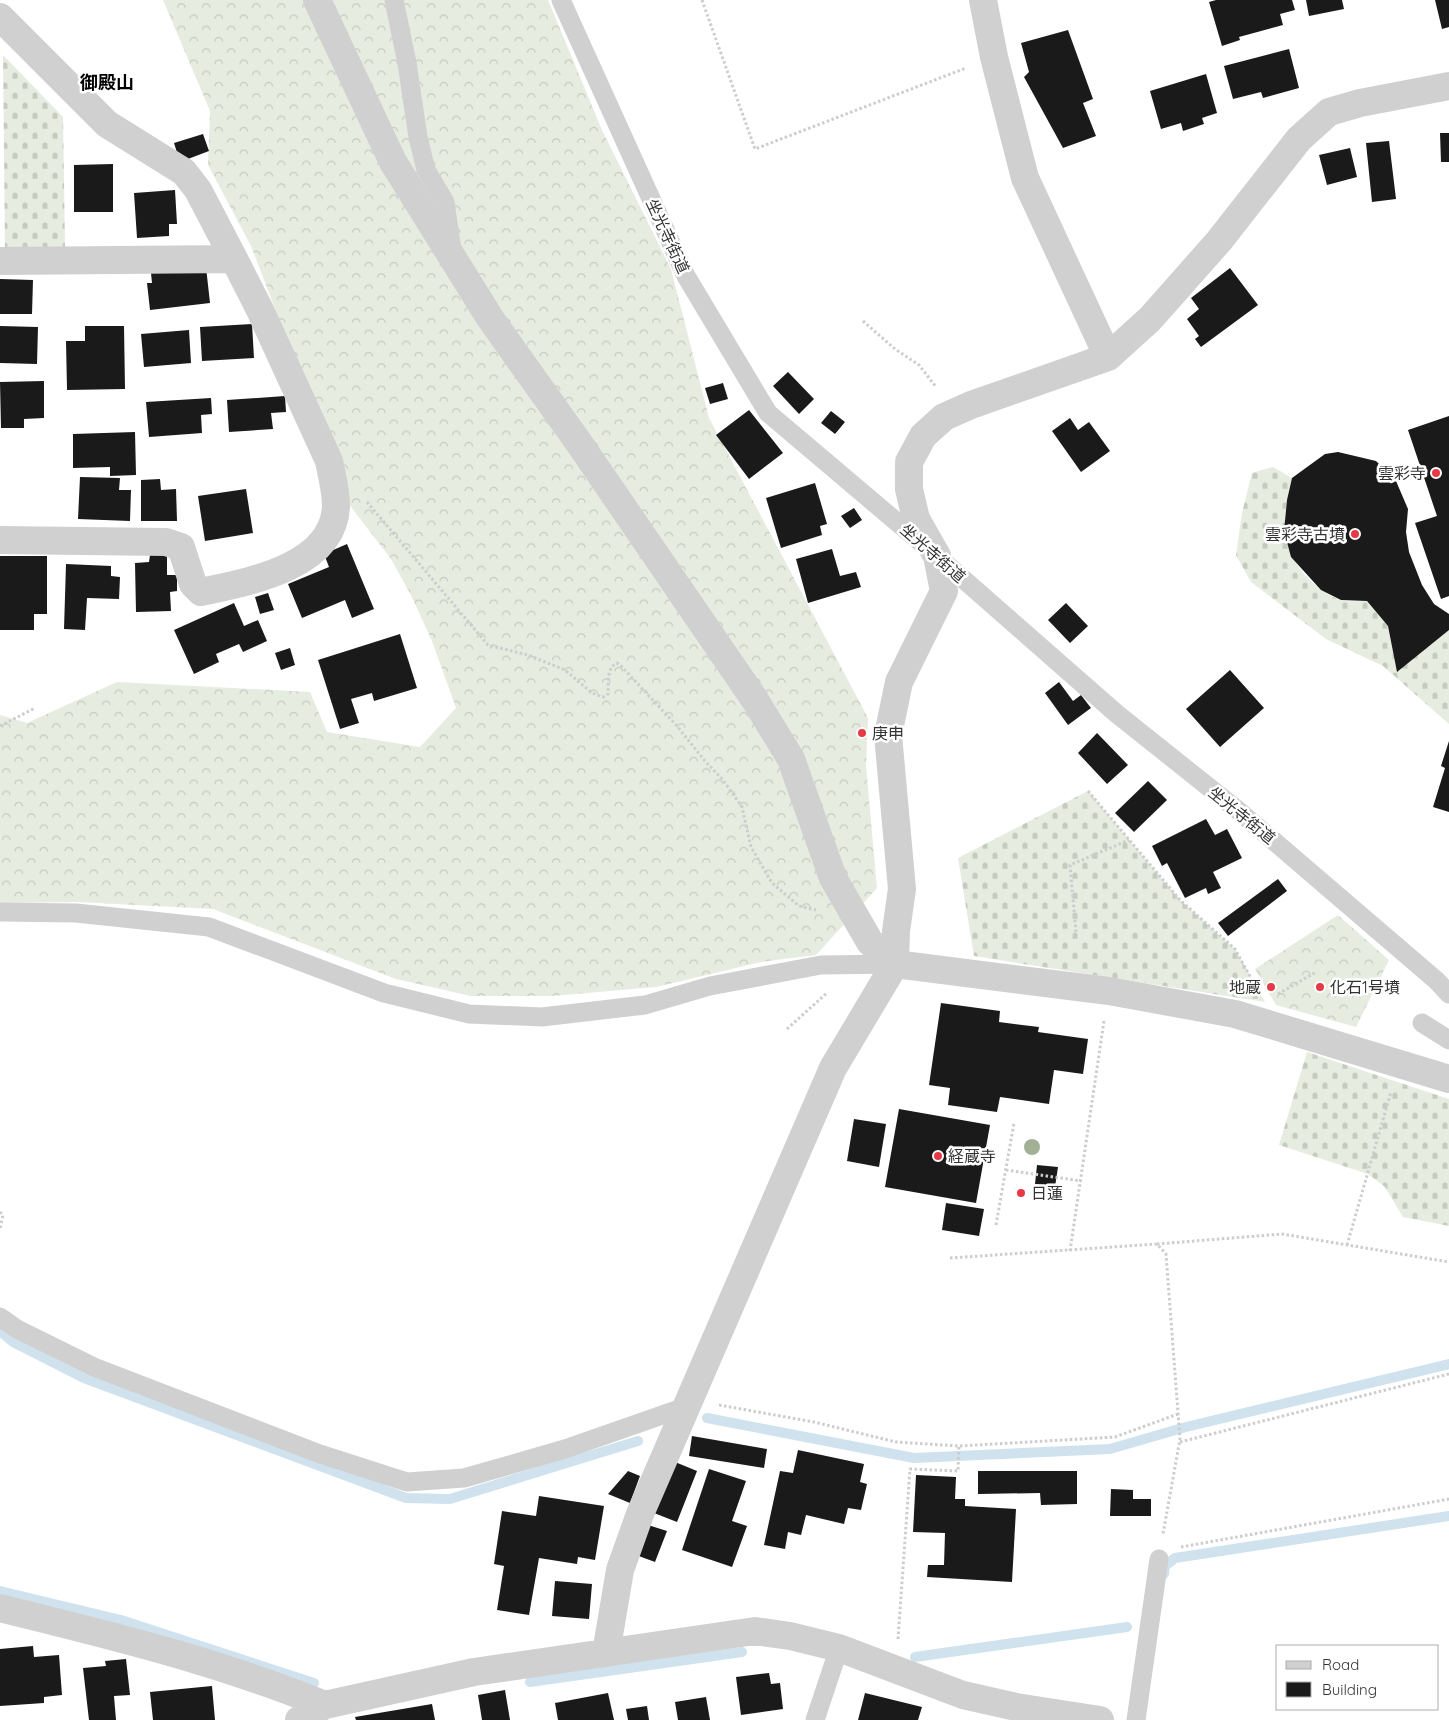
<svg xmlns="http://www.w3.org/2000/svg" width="1449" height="1720" font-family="Quicksand,'Noto Sans JP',sans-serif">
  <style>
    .forest { fill: url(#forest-crowns) }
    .cemetery { fill: url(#cemetery-stones) }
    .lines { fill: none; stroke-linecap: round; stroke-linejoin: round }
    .stream { stroke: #cfe2ee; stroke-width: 10 }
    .building { fill: #1a1a1a }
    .path { stroke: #cdcdcd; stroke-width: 3; stroke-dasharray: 2.5 2.5; stroke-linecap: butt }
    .service { stroke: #d0d0d0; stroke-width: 19 }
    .minor { stroke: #d0d0d0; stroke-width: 28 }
    .tree { fill: #a2b095 }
    .poi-dot { fill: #e63946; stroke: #fff; stroke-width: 2 }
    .labels { text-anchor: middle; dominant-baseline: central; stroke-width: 5; stroke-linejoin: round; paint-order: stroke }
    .street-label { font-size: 16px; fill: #333; stroke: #fff }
    .poi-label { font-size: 16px; fill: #333; stroke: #fff; text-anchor: start }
    .neighbourhood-label { font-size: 18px; font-weight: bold; fill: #000; stroke: #fff }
  </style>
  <defs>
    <pattern id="forest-crowns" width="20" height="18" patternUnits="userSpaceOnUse" patternTransform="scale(1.25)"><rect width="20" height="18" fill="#e6ecdf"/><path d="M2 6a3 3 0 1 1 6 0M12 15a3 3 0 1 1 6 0" fill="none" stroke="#c6cbc0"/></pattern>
    <pattern id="cemetery-stones" width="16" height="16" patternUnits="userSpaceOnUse" patternTransform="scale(1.25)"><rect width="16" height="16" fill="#e6ecdf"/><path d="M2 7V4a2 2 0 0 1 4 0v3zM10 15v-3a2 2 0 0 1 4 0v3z" fill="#c6cbc0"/></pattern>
  </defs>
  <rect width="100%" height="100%" fill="#fff"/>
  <!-- forest -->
  <path class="forest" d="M163 0H548L602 130 671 269 709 418 868 718 866 766 877 888 816 955 761 962 656 987 552 996H471L396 979 213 909 78 902 0 903V715L27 723 117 682 310 692 327 732 420 747 456 708 432 641 411 595 391 559 351 507 251 246 208 165 210 111Z
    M1338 915 1389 960 1356 1027 1276 1005 1255 969Z"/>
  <!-- cemetery -->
  <path class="cemetery" d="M3 55 63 117 65 247 5 248Z
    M1273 467 1292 478C1282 518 1279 551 1311 581 1320 589 1329 596 1340 600 1348 602 1359 601 1367 601L1388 626 1397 671 1449 630V724L1383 666 1326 639 1251 582 1236 555 1242 513 1252 473Z
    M1088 791 1180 900 1235 949 1265 1002 974 956 958 858Z
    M1307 1052 1449 1099V1226L1403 1217 1385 1187 1368 1174 1279 1145Z"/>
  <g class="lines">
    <!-- stream -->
    <path class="stream" d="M0 1331 13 1342 84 1378 406 1498 450 1499 638 1441
      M707 1418 914 1458 1110 1449 1186 1427 1449 1364
      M1164 1574 1165 1566 1175 1558 1449 1516
      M0 1591 121 1620 314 1683
      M915 1657 1127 1627
      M530 1682 742 1652"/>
  </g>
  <!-- building -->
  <path class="building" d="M1216 0H1292L1295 10 1280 14 1283 25 1239 37 1240 40 1222 46 1209 2Z
    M1306 0H1342L1344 9 1309 16Z
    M1435 0H1449V27L1442 29Z
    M1068 30 1093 99 1083 103 1096 136 1063 148 1024 77 1029 72 1021 43Z
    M1289 49 1299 88 1263 98 1261 92 1233 99 1224 66Z
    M1206 74 1217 113 1202 118 1204 124 1183 131 1181 123 1161 129 1150 91Z
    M1440 133H1449V162H1441Z
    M203 134 209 151 180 162 174 143Z
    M1389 141 1396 199 1372 202 1366 143Z
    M1350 148 1357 177 1327 185 1319 155Z
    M113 164V212H74V165Z
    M175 190 177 224H169V236L137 238 134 193Z
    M206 267 210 303 150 310 147 283H152L151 273Z
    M1230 268 1258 305 1201 347 1195 339 1199 336 1187 319 1199 309 1191 298Z
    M0 279 33 280 32 314H0Z
    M252 324 254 358 202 361 200 327Z
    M0 326 38 327 37 364 0 363Z
    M85 326H124L125 389 67 390 66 341H85Z
    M189 330 191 363 144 367 141 334Z
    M788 372 814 399 799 414 773 386Z
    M44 381V418L24 419V428H1L0 382Z
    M723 383 728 399 710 404 705 388Z
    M285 396 286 412 271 413 273 429 229 432 227 400Z
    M211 398 212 414 201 415 202 433 149 437 146 402Z
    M749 410 783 453 749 479 716 435Z
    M831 411 845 422 835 434 821 423Z
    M1449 416V596L1441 599 1415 523 1437 516 1408 430Z
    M1070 418 1078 430 1089 422 1110 451 1081 472 1052 431Z
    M135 432 136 475 110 476V467L73 468V434Z
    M1338 452 1376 461 1396 481 1408 509 1406 532 1409 552 1422 585 1434 604 1449 614V630L1397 672 1388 626 1367 601 1341 600 1321 590 1291 557 1284 531 1287 500 1292 478 1325 454Z
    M80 477 120 478 119 490H131L130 521 78 519Z
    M160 479 161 490 176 489 177 521H141V480Z
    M815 483 827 524 820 526 822 535 781 548 766 498Z
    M246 489 253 533 205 541 198 496Z
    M854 508 862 520 850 528 841 516Z
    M347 544 374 609 352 618 345 600 302 618 288 584 329 567 324 554Z
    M832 549 840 576 856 572 861 587 808 603 796 559Z
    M150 555H167V575H177V591L170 592 171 611 136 612 135 563 149 562Z
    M0 556H47V614H34V630H0Z
    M66 564 111 566V576L120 577 119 599 87 598 85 630 64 629Z
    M268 593 274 610 260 614 255 597Z
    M234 603 244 626 258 620 267 641 243 652 239 644 216 654 219 662 194 674 174 630Z
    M1066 603 1088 626 1070 643 1048 620Z
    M400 634 417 688 374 701 372 693 351 699 359 723 340 729 318 660Z
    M290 648 295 665 281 670 275 653Z
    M1230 670 1264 708 1220 747 1186 709Z
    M1059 682 1073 701 1081 695 1091 708 1068 725 1045 693Z
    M1097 733 1128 765 1107 784 1078 753Z
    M1449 741V812L1433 807 1445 768 1441 766Z
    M1148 781 1167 800 1134 832 1115 813Z
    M1206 819 1215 835 1227 829 1242 858 1213 872 1221 888 1208 894 1206 888 1185 898 1167 863 1162 866 1152 846Z
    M1278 879 1287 891 1228 936 1218 923Z
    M941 1003 1000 1011 999 1022 1039 1027 1038 1032 1088 1039 1083 1074 1054 1070 1049 1104 1000 1097 997 1112 948 1105 950 1088 929 1085Z
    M899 1109 990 1125 976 1203 885 1187Z
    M854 1119 886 1124 879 1167 847 1161Z
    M1037 1165 1058 1167 1055 1187 1035 1184Z
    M946 1203 984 1209 979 1236 942 1230Z
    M692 1436 767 1449 764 1468 689 1456Z
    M798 1450 864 1464 860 1482 867 1484 861 1510 848 1508 844 1524 806 1515 801 1535 788 1532 785 1549 764 1545 780 1471 793 1473Z
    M675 1462 697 1471 677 1522 654 1513Z
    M709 1469 746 1481 732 1521 747 1526 732 1567 682 1550Z
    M628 1471 640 1476 630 1503 608 1494Z
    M978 1471H1077V1504L1041 1505 1040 1493 978 1494Z
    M916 1475 956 1477 955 1499H965V1506L1016 1509 1012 1582 927 1577 928 1565H944L945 1533 913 1532Z
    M1111 1489 1133 1490V1499H1151V1516H1110Z
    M539 1496 604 1506 595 1560 578 1557 577 1564 539 1558 529 1615 497 1610 504 1566 494 1564 502 1511 536 1516Z
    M648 1525 667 1531 655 1562 636 1555Z
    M555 1581 592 1584 589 1619 552 1616Z
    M33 1646 34 1657 59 1655 62 1695 44 1697V1703L0 1706V1649Z
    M126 1659 130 1695 114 1696 116 1720H89L83 1668 106 1666 105 1661Z
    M769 1673 771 1684 780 1683 783 1709 741 1715 736 1677Z
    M212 1686 215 1720H153L150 1692Z
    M505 1690 510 1720H482L478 1695Z
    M608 1693 614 1720H558L555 1703Z
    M865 1693 922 1707 918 1720H858Z
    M706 1697 710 1720H678L675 1702Z
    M432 1704 435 1720H356L355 1717Z
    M647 1706 649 1720H628L626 1709Z"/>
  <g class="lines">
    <!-- path -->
    <path class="path" d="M702 0 755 149 966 68
      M863 321 895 349 919 365 936 387
      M367 502 488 645 528 655 565 670 592 693 603 697 608 694C609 683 606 668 617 663L622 667 676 725 705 761 723 780 742 807 751 847 772 883 799 906 816 910
      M0 726 35 708
      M1088 791 1180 900 1235 949 1256 987
      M1076 932 1070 865 1129 840
      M1278 994 1316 972
      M787 1029 828 992
      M1006 1170 1081 1181
      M0 1212 3 1215 0 1229
      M996 1225 1014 1123
      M1157 1244 1282 1234 1449 1262
      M1347 1245 1391 1092
      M1070 1251 1104 1021
      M950 1258 1157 1244 1166 1254 1180 1439 1163 1534
      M719 1405 814 1422 896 1442 959 1446 1115 1437 1178 1414
      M1180 1442 1449 1374
      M1181 1547 1449 1499
      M898 1639 910 1469 958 1471 959 1446"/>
    <!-- service -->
    <path class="service" d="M394 0 407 63 418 137 426 170 445 202 452 250
      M561 0 686 276 768 413 937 556 1117 714 1240 812 1437 981 1449 994
      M0 912 76 913 209 927 384 993 469 1014 542 1017 645 1005 710 986 821 965 895 964
      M1422 1023 1449 1040
      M0 1317 17 1329 94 1367 320 1454 407 1482 464 1478 565 1449 688 1406
      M815 1720 839 1648
      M1136 1720 1159 1559"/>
    <!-- minor -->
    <path class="minor" d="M317 0 393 162 490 318 579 443 755 700 791 759 833 878 870 942 895 964 1109 991 1235 1014 1449 1079
      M983 0 994 57 1025 178 1108 357
      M0 17 107 124 184 172 198 190 234 259
      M0 261 234 259 260 310 329 461C332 476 336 491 336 506 334 567 248 582 201 592L193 584 181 547 166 542 0 540
      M0 1608C110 1635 220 1662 325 1705
      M606 1653 620 1570 640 1514 833 1068 895 964 896 931 902 889 888 735 899 682 944 591 937 556 916 519 909 489V462L923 436 944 417 971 405 1108 357 1150 319 1219 241 1299 139 1329 112 1360 103 1449 86
      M299 1720 325 1705 474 1672 755 1631 790 1636 839 1648 963 1695 1016 1707 1100 1720"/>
  </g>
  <!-- trees -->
  <circle class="tree" cx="1032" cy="1147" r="8"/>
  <!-- markers -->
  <g class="poi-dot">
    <circle cx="1436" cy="473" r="5"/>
    <circle cx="1355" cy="534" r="5"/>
    <circle cx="862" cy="733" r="5"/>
    <circle cx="1271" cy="987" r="5"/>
    <circle cx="1320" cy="987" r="5"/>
    <circle cx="938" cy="1156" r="5"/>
    <circle cx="1021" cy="1193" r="5"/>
  </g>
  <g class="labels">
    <!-- street labels -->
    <g class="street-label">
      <text transform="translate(668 236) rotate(65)">坐光寺街道</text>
      <text transform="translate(933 553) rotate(41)">坐光寺街道</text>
      <text transform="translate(1242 815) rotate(39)">坐光寺街道</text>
    </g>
    <!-- poi labels -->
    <g class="poi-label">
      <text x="1426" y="473" text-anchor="end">雲彩寺</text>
      <text x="1345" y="534" text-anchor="end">雲彩寺古墳</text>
      <text x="872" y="733">庚申</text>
      <text x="1261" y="987" text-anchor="end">地蔵</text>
      <text x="1330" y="987">化石1号墳</text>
      <text x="948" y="1156">経蔵寺</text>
      <text x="1031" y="1193">日蓮</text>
    </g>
    <!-- neighbourhood labels -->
    <g class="neighbourhood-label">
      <text x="107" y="82">御殿山</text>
    </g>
  </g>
  <!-- legend -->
  <rect x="1276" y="1645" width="162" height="65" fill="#ffffff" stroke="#adadad"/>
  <rect x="1286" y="1661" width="25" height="8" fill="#d0d0d0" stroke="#adadad"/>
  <text x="1322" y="1670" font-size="15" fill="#333333">Road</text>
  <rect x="1286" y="1682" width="25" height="15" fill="#1a1a1a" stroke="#adadad"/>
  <text x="1322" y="1695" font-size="15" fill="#333333">Building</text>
</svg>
